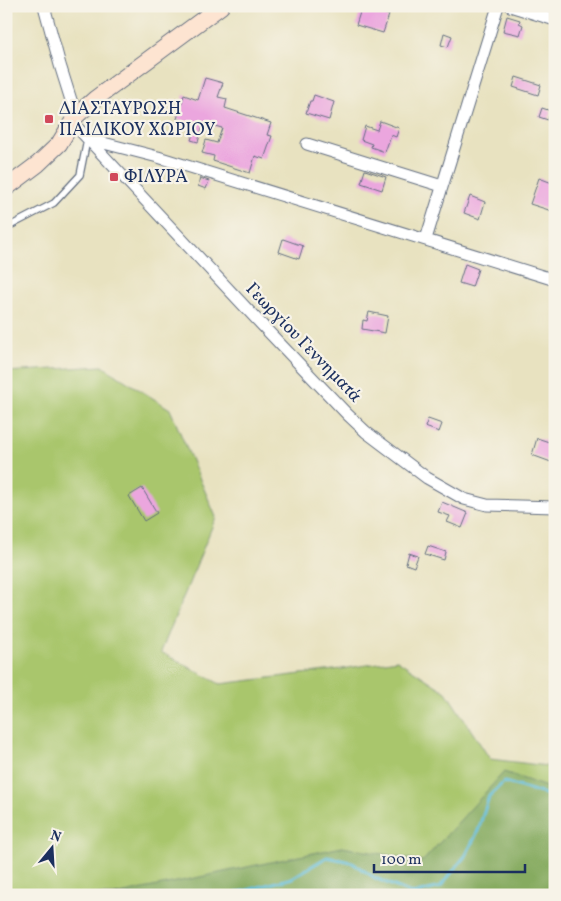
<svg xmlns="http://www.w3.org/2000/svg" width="561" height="901" font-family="Vollkorn,serif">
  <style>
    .green { fill: #a9c66c; stroke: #627a65 }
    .forest { fill: #86ab60; stroke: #506d5f }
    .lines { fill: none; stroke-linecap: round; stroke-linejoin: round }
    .stream { stroke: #5dbddb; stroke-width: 3 }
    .building { fill: #eba6de }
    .lane-casing { stroke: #636e80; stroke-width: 8 }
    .street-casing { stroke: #636e80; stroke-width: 13 }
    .secondary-casing { stroke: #636e80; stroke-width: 18 }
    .lane { stroke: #fff; stroke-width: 5.5 }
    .street { stroke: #fff; stroke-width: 11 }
    .secondary { stroke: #fde4d1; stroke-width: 16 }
    .poi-dot { fill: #d1495b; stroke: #f7f3e8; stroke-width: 2 }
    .labels { text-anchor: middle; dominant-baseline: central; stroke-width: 4.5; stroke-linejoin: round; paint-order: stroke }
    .poi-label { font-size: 18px; fill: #1b2f5e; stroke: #f7f3e8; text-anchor: start }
    .street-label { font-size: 18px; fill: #1b2f5e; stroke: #f7f3e8 }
  </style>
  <rect width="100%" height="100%" fill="#f7f3e8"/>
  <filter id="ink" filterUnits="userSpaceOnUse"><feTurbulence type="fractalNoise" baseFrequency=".02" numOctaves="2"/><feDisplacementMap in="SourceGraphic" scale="10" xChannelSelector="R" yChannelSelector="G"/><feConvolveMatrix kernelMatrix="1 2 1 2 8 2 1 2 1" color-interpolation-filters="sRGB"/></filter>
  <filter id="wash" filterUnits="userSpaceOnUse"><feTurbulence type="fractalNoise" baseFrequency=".0096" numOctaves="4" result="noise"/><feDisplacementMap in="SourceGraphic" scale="20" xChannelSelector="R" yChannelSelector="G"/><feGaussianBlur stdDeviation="1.12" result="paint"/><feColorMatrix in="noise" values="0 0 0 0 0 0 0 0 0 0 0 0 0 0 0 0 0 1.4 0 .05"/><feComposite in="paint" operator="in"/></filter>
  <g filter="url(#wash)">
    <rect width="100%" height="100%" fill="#e8e2c0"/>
    <!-- green -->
    <path class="green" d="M102 366 170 409 216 517 161 652 220 684 342 669 397 660 446 692 490 759 555 767V895H6V372Z"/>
    <!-- forest -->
    <path class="forest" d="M504 772 555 790V895H115L342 847 423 861Z"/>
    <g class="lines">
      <!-- stream -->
      <path class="stream" d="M229 895 292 878 327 857 351 862 375 878 413 894 440 887 466 855 478 831 489 796 504 782 555 797"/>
    </g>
    <g id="blocks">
      <!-- building -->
      <path class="building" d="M362 6 389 15 383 33 356 25Z
        M507 16 520 20 519 23 523 25 520 35 503 31Z
        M444 33 452 36 448 47 441 45Z
        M516 77 541 85 538 95 513 87Z
        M205 78 223 83 218 97 227 99 225 108 271 123 267 135 272 136 264 159 255 156 250 173 213 161 214 156 202 153 206 140 217 143 222 128 204 123 198 142 191 140 196 124 177 119 184 95 198 100Z
        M314 95 334 102 329 120 306 113 310 101H312Z
        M542 108 551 111 548 120 539 117Z
        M380 121 399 128 396 137 391 135 385 152 371 147 372 144 361 140 365 126 377 130Z
        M365 170 386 177 382 190 361 183Z
        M200 178 209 181 206 189 198 186Z
        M539 178 555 184V212L530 204Z
        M470 196 485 202 480 219 464 213Z
        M283 239 303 246 299 259 279 252Z
        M465 264 478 269 472 287 459 283Z
        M369 312 388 316 385 333 362 329 363 320 367 321Z
        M428 419 442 424 439 432 425 427Z
        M537 438 555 444V449L551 462 532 455Z
        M142 488 157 513 144 521 129 496Z
        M442 502 468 513 462 528 447 522 450 516 438 512Z
        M428 546 446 552 444 560 425 554Z
        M409 553 418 556 414 567 406 564Z"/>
    </g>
  </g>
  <g filter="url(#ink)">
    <use href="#blocks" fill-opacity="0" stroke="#636e80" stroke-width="1"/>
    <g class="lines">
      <!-- lane casing -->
      <g class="lane-casing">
        <path id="lane" d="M6 228 54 203 80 175 87 140"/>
      </g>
      <!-- street casing -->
      <g class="street-casing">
        <path id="street" d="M44 6 60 65 76 116
          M510 6 555 20
          M72 122 262 325 347 414 366 432 427 478 464 499 487 505 555 507
          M88 139 158 157 555 280
          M307 144 442 186
          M426 239 498 6"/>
      </g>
      <!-- secondary casing -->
      <g class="secondary-casing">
        <path id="secondary" d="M6 188 38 164 59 144 76 116 95 99 221 6"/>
      </g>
      <!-- lane -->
      <use href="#lane" class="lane"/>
      <!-- street -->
      <use href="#street" class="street"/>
      <!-- secondary -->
      <use href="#secondary" class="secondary"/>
    </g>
  </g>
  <!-- markers -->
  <g class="poi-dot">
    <rect x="44" y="114" width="10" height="10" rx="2.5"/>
    <rect x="109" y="172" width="10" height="10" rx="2.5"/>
  </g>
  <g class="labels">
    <!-- poi labels -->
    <g class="poi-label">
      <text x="59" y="109">ΔΙΑΣΤΑΥΡΩΣΗ<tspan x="59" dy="21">ΠΑΙΔΙΚΟΥ ΧΩΡΙΟΥ</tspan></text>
      <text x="124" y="177">ΦΙΛΥΡΑ</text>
    </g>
    <!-- street labels -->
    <g class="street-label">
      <text transform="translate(303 343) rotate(46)">Γεωργίου Γεννηματά</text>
    </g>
  </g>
  <!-- margin -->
  <rect width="561" height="901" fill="none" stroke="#f7f3e8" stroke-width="25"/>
  <!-- north arrow -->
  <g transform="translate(52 848) rotate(18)" stroke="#f7f3e8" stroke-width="4" paint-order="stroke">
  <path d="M0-4L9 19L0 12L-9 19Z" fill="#1b2f5e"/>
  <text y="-8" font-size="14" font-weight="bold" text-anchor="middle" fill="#1b2f5e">N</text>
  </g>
  <!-- scale -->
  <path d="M374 864v8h151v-8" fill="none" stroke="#1b2f5e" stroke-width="2.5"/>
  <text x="381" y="864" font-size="15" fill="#1b2f5e" stroke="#f7f3e8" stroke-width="4" paint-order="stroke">100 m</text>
</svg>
